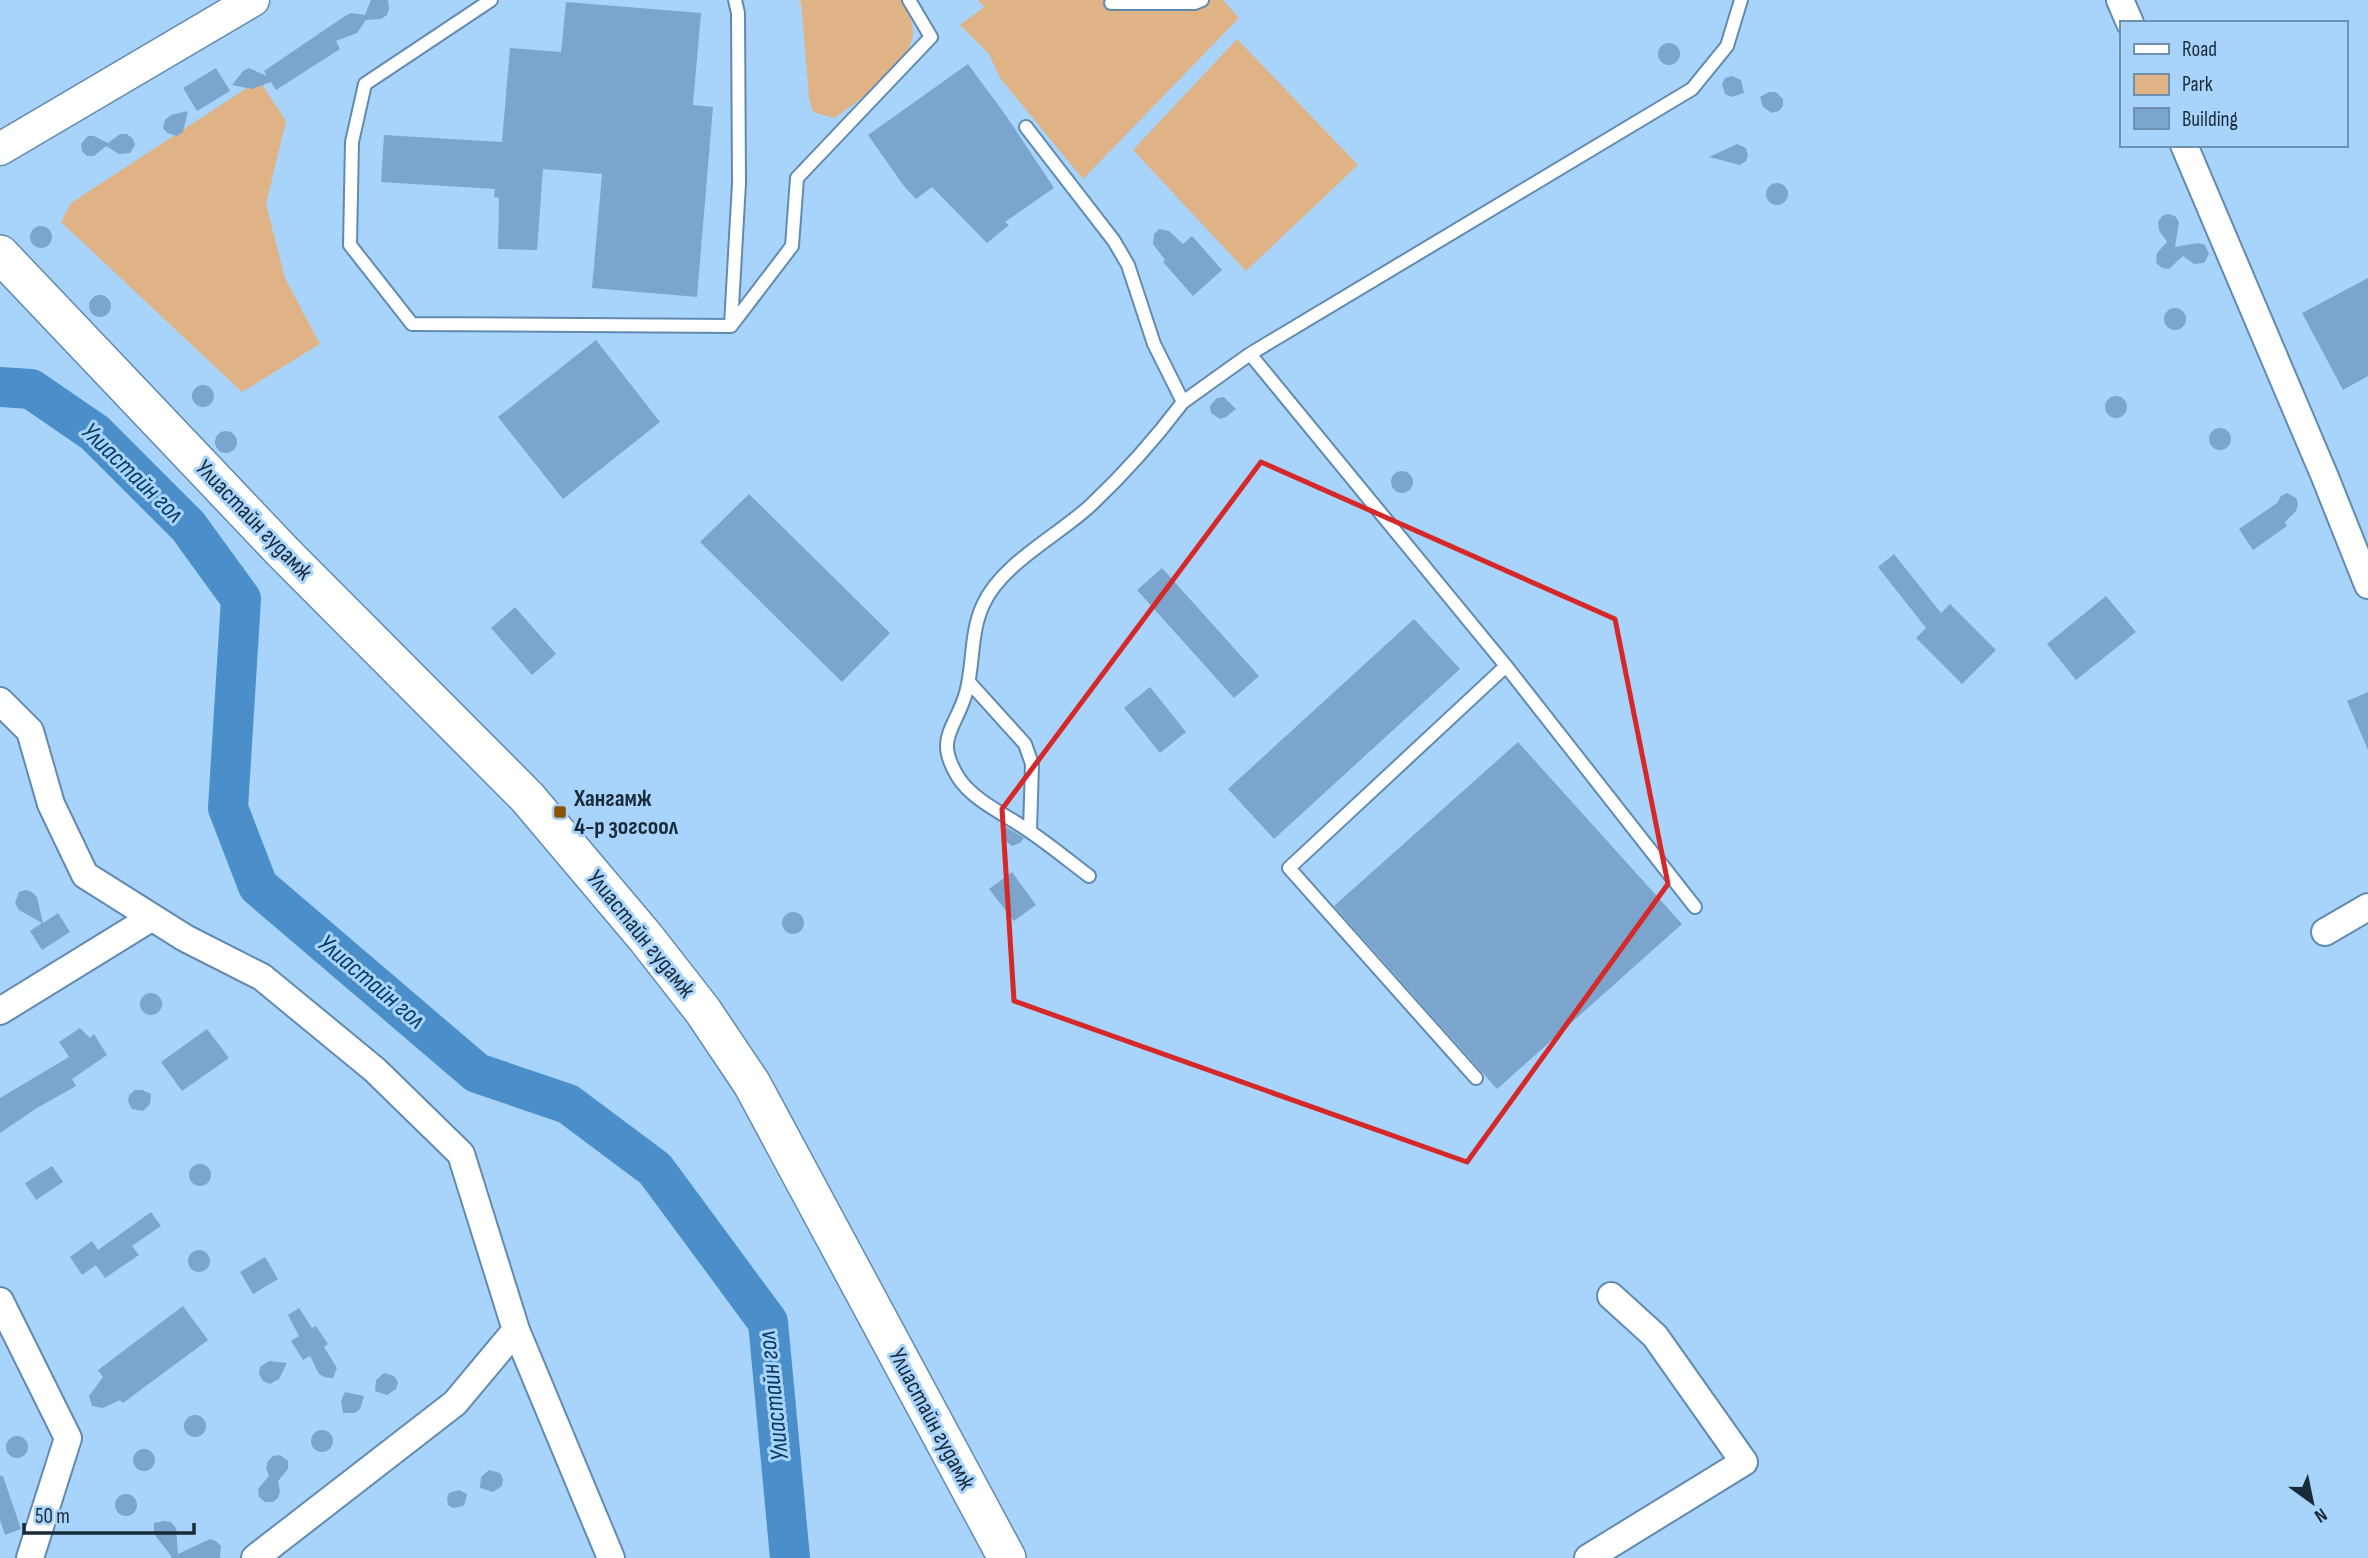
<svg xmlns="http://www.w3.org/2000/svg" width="2368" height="1558" font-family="'Sofia Sans Condensed',sans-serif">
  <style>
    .green { fill: #dfb386 }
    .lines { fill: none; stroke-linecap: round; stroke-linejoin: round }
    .river { stroke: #4a8fca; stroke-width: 40 }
    .building { fill: #7ba5cc }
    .service-casing { stroke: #618ab0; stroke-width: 16 }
    .minor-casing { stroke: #618ab0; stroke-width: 30 }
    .tertiary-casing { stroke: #618ab0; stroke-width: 35 }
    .secondary-casing { stroke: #618ab0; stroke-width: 40 }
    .service { stroke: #fff; stroke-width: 12 }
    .minor { stroke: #fff; stroke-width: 26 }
    .tertiary { stroke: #fff; stroke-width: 32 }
    .secondary { stroke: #fff; stroke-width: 37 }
    .marked { fill: none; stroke: #d62828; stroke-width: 5; stroke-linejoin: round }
    .poi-dot { fill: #8a5304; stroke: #a8d4fc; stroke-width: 2.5 }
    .labels { text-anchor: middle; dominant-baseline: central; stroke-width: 6; stroke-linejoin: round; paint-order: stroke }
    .street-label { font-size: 24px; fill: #192a39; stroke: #a8d4fc }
    .poi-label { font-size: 24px; font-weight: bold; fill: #192a39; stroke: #a8d4fc; text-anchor: start }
    .water-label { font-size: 26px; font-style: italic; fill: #053c63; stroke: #a8d4fc }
  </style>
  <rect width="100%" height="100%" fill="#a8d4fc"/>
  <!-- green -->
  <path class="green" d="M797 0H902C907 7 913 22 913 31 915 59 856 104 834 118L813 112 809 98 801 2Z
    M978 0H1223L1239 18 1083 179 1000 78 989 54 960 25 984 7Z
    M1237 39 1358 165 1246 271 1133 150Z
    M259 80 286 121 266 204 285 278 320 344 242 392 61 222 71 203Z"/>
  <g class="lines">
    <!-- river -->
    <path class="river" d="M0 387 31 389 95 433 188 526 241 599 228 808 258 886 477 1073 568 1104 655 1169 768 1322 790 1558"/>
  </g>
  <!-- building -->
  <path class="building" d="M371 0H388L389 9 387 15 381 19 366 20 357 33 336 41 340 49 276 90 271 82 252 89 232 85 243 71 249 68 267 76 264 71 345 16 351 13 365 15Z
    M566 2 701 13 693 105 713 107 697 297 592 288 602 174 543 169 537 250 498 249 499 198 494 197 495 189 381 182 384 135 502 142 510 48 561 52Z
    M1658 54a11 11 0 1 1 22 0a11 11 0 1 1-22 0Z
    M968 64 1007 117 1054 188 1005 222 1009 225 987 243 932 187 916 199 903 185 868 135Z
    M216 68 230 91 197 111 183 88Z
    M1732 76 1741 80 1744 93 1731 97 1725 94 1722 84 1725 78Z
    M1769 92H1776L1783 99V106L1779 111 1772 113 1763 107 1760 97Z
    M188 111 183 132 177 136 167 133 163 128 165 120 171 115Z
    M120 134H127L133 139 135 145 130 153 119 154 106 146 94 156H87L82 151 81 144 88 136H94L108 143Z
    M1737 144 1746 148 1748 155 1746 161 1740 165 1709 157Z
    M1766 194a11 11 0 1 1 22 0a11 11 0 1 1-22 0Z
    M2168 214 2175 216 2179 222 2175 247 2198 243 2205 245 2209 254 2204 263 2194 264 2183 256 2169 269 2162 268 2156 263 2157 253 2167 242 2159 230 2158 222 2162 216Z
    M30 237a11 11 0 1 1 22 0a11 11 0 1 1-22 0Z
    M1159 229 1169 231 1183 244 1192 236 1222 270 1193 296 1163 262 1165 260 1153 244 1154 234Z
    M2368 278V376L2343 390 2302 313Z
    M89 306a11 11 0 1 1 22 0a11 11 0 1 1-22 0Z
    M2164 319a11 11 0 1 1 22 0a11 11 0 1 1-22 0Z
    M596 340 660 422 563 499 498 417Z
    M192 396a11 11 0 1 1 22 0a11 11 0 1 1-22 0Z
    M2105 407a11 11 0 1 1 22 0a11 11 0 1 1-22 0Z
    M1224 397 1236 409 1226 417 1220 419 1211 413 1210 406 1217 398Z
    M2209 439a11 11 0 1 1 22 0a11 11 0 1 1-22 0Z
    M215 442a11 11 0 1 1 22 0a11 11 0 1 1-22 0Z
    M1391 482a11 11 0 1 1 22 0a11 11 0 1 1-22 0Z
    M2287 493 2296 498 2298 504 2296 511 2285 522 2287 526 2253 550 2239 529 2277 503 2281 496Z
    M749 494 890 633 842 682 700 542Z
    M1894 554 1941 613 1950 604 1996 650 1962 684 1916 638 1926 628 1878 567Z
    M1162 568 1259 676 1234 698 1137 590Z
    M2106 596 2136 632 2076 680 2047 644Z
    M515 607 556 654 532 675 491 628Z
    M1414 619 1460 669 1274 839 1228 789Z
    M1150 687 1186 732 1160 753 1124 708Z
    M2368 692V750L2347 701Z
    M1518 742 1682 924 1497 1089 1334 906Z
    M1006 827 1024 838 1020 843 1012 846 1007 842 1003 835Z
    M1012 872 1036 905 1014 921 989 889Z
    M26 890 32 892 37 897 43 923 58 913 70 932 42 950 30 931 42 923 19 910 15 903 19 892Z
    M782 923a11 11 0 1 1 22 0a11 11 0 1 1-22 0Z
    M140 1004a11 11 0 1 1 22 0a11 11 0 1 1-22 0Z
    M80 1028 90 1038 94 1034 107 1055 72 1079 76 1086 37 1108 0 1133V1098L69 1057 59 1042Z
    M207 1029 229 1058 182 1091 161 1062Z
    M135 1090H142L151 1094 150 1104 143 1111 132 1109 128 1102 129 1095Z
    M189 1175a11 11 0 1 1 22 0a11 11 0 1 1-22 0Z
    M52 1166 63 1182 36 1200 25 1183Z
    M151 1212 161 1226 132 1246 139 1255 105 1278 96 1265 82 1275 70 1257 92 1241 98 1250Z
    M188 1261a11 11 0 1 1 22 0a11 11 0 1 1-22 0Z
    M265 1257 278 1279 253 1294 240 1272Z
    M183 1306 208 1340 123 1403 120 1400 103 1408 92 1406 89 1396 103 1377 98 1370Z
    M299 1308 312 1328 316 1326 328 1344 324 1347 337 1368 333 1378 324 1377 319 1374 310 1356 303 1360 291 1341 299 1336 288 1315Z
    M269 1361 287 1363 279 1379 270 1384 263 1381 259 1374 260 1367Z
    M384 1373 394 1376 398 1382 396 1389 387 1395 375 1391 376 1380Z
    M345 1392 364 1396 360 1409 355 1413H343L341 1401Z
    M184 1426a11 11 0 1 1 22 0a11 11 0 1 1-22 0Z
    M311 1441a11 11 0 1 1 22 0a11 11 0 1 1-22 0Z
    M6 1447a11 11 0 1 1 22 0a11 11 0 1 1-22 0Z
    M133 1460a11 11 0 1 1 22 0a11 11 0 1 1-22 0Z
    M280 1455 288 1461V1469L278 1481 280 1491 278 1498 273 1502H265L259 1497 258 1489 269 1476 266 1468 268 1461 273 1456Z
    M489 1470 500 1473 503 1479 502 1486 493 1492 480 1488 481 1477Z
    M0 1476H3L21 1529 5 1535 0 1520Z
    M459 1490 467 1494 465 1503 463 1506 453 1508 448 1505 447 1498 449 1493Z
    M115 1505a11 11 0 1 1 22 0a11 11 0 1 1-22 0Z
    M164 1521 171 1522 176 1528 178 1554 210 1539 216 1541 221 1546 220 1558H170L172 1557 154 1534V1523Z"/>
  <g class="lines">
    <!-- service casing -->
    <g class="service-casing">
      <path id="service" d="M491 0 365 84 352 142 350 245 412 324 731 326 792 246 797 178 931 37 909 0
        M1111 3H1195L1202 0
        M1026 127 1114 241 1128 265 1154 344 1183 402C1155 439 1125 473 1091 505 1058 536 1002 563 983 605 970 633 974 664 966 693 955 730 934 738 958 777 973 801 1007 815 1029 831 1050 845 1069 861 1089 876
        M731 325 739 183 738 13 735 0
        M1250 354 1506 666
        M1183 402 1250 354 1692 89 1727 46 1741 0
        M969 682 1025 744 1032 764 1030 831
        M1476 1078 1289 868 1506 666 1695 907"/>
    </g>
    <!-- minor casing -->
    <g class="minor-casing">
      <path id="minor" d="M2120 0 2130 23
        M2184 145 2325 477 2368 585
        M0 701 30 731 51 804 85 875 185 938 262 977 375 1070 461 1154 516 1330 611 1558
        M2325 932 2368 907
        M0 1011 151 918
        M0 1301 68 1438 30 1558
        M255 1558 455 1403 516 1330
        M1588 1558 1744 1462 1655 1336 1611 1296"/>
    </g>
    <!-- tertiary casing -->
    <g class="tertiary-casing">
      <path id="tertiary" d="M0 149 253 0"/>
    </g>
    <!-- secondary casing -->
    <g class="secondary-casing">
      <path id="secondary" d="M0 254 283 552 527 797 646 938 703 1011 752 1084 1007 1558"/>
    </g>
    <!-- service -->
    <use href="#service" class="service"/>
    <!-- minor -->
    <use href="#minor" class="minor"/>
    <!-- tertiary -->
    <use href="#tertiary" class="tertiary"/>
    <!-- secondary -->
    <use href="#secondary" class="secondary"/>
  </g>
  <!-- marked area -->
  <path class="marked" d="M1261 462 1615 619 1668 884 1467 1162 1014 1001 1002 809Z"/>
  <!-- markers -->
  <rect class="poi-dot" x="553" y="805" width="14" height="14" rx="3.5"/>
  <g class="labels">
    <!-- street labels -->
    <g class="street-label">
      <text transform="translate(254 520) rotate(46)">Улиастайн гудамж</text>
      <text transform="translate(641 934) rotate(51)">Улиастайн гудамж</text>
      <text transform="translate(932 1419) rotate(62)">Улиастайн гудамж</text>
    </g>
    <!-- poi labels -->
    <g class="poi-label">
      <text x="574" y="798">Хангамж<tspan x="574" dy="28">4-р зогсоол</tspan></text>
    </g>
    <!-- water labels -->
    <g class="water-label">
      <text transform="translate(132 473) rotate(44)">Улиастайн гол</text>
      <text transform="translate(371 982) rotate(40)">Улиастайн гол</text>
      <text transform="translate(774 1396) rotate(-96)">Улиастайн гол</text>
    </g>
  </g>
  <!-- legend -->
  <rect x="2120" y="21" width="228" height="126" fill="#a8d4fc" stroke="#6f90ae" stroke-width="2"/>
  <rect x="2134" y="44" width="35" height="10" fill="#ffffff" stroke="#6f90ae" stroke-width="2"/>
  <text x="2182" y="56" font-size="21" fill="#192a39">Road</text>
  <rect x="2134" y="74" width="35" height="21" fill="#dfb386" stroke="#6f90ae" stroke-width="2"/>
  <text x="2182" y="91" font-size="21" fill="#192a39">Park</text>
  <rect x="2134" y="108" width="35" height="21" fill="#7ba5cc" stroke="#6f90ae" stroke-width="2"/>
  <text x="2182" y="126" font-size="21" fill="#192a39">Building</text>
  <!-- north arrow -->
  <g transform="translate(2312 1502) rotate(147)" stroke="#a8d4fc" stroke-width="5" paint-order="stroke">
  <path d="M0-5L12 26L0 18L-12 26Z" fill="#192a39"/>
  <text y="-10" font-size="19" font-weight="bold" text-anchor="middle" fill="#192a39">N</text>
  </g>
  <!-- scale -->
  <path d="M24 1523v10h170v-10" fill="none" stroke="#192a39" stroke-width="3.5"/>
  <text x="35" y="1523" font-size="21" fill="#192a39" stroke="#a8d4fc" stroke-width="5" paint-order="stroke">50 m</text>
</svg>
